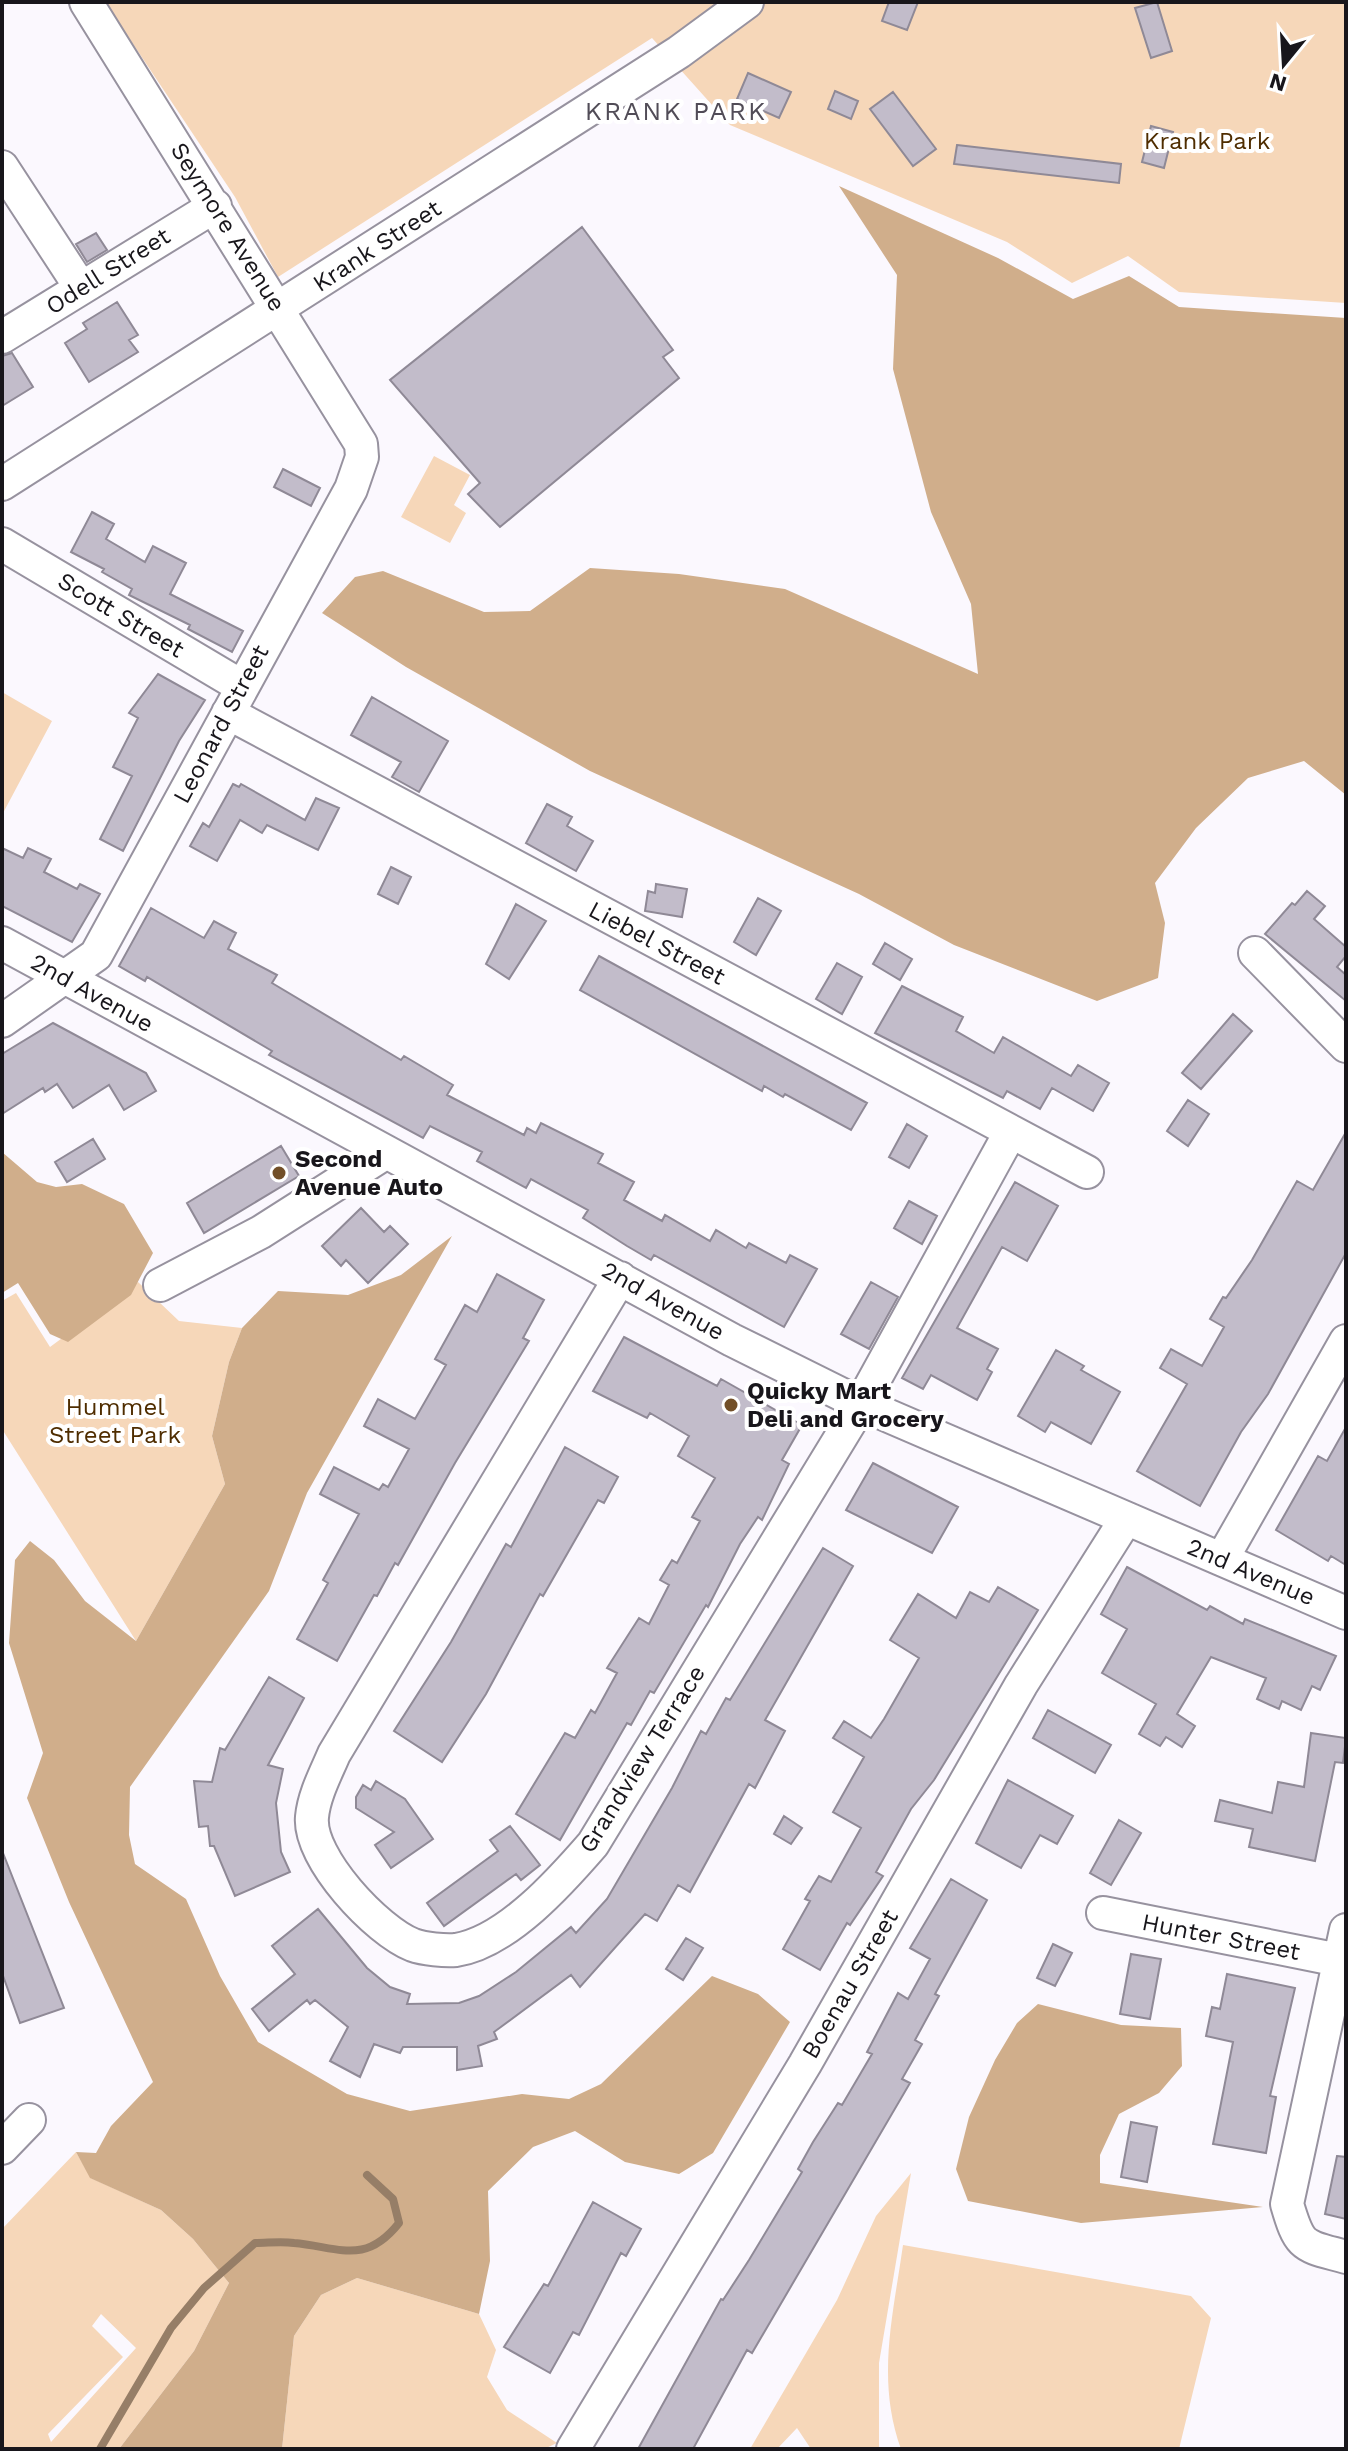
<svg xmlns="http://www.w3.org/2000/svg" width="1348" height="2451" font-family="'Work Sans',sans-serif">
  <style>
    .green { fill: #f6d7b9; fill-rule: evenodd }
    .forest { fill: #d0ae8b }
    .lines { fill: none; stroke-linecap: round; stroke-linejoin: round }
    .stream { stroke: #967e67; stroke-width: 8 }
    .building { fill: #c2bcca; stroke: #8f8996; stroke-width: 2 }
    .minor-casing { stroke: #97929f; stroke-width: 36 }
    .minor { stroke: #fff; stroke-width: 32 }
    .poi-dot { fill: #724f28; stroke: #fff; stroke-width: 3 }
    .labels { text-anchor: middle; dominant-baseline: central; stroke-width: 8; stroke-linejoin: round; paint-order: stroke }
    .park-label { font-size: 24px; fill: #4f2d00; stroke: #fff }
    .street-label { font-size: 24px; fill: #18161b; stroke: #fff }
    .poi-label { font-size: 24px; font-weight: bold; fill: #18161b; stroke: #fff; text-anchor: start }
    .neighbourhood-label { font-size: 26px; letter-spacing: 2px; fill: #514c57; stroke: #fff }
  </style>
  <rect width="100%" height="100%" fill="#fbf8fe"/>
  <!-- green -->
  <path class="green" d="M105 2H1346V303L1179 292 1128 256 1072 283 1007 242 730 125 652 38 278 277 235 197Z
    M434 456 470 475 454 505 466 513 450 543 401 517Z
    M2 692 52 721 2 815Z
    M138 1282 179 1321 242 1328 229 1362 212 1436 225 1484 136 1641 2 1429V1301L16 1293 50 1347Z
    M76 2152 91 2178 161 2210 193 2239 229 2283 194 2351 119 2449H2V2229ZM101 2314 136 2348 51 2442 48 2434 123 2357 92 2326Z
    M911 2173 879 2363V2449H811L797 2428 777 2449H750L837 2300 876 2216Z
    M903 2245 1191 2296 1211 2318 1179 2449H901C876 2380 893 2316 903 2245Z
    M357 2278 479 2314 496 2350 487 2377 507 2410 557 2443 544 2449H282L294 2336 321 2295Z"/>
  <!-- forest -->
  <path class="forest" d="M839 186 998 258 1073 299 1129 276 1179 307 1346 318V795L1304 761 1248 778 1196 828 1155 883 1165 923 1158 978 1097 1001 954 945 859 894 590 771 406 667 322 613 355 577 383 571 484 612 530 611 590 568 679 574 785 589 978 674 971 604 931 512 893 369 897 275Z
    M2 1152 37 1182 56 1187 82 1184 124 1204 153 1253 131 1295 68 1342 50 1334 18 1283 2 1293Z
    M452 1236 307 1493 269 1591 130 1787 129 1835 135 1864 186 1899 220 1976 258 2042 347 2094 410 2111 522 2094 569 2099 601 2084 712 1976 758 1994 790 2022 713 2153 679 2174 625 2162 575 2131 533 2147 488 2191 490 2261 479 2314 357 2278 321 2295 294 2336 282 2449H119L194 2351 229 2283 193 2239 161 2210 90 2178 76 2152 96 2153 111 2126 153 2082 69 1902 27 1798 43 1753 9 1643 15 1560 30 1541 54 1560 85 1601 136 1641 225 1484 212 1436 229 1362 242 1328 278 1291 348 1295 401 1275Z
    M1038 2004 1121 2025 1181 2028 1182 2066 1159 2093 1119 2114 1100 2155V2183L1263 2207 1081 2223 968 2201 956 2169 969 2117 995 2060 1017 2023Z"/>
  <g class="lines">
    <!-- stream -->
    <path class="stream" d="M100 2449 171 2328 204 2288 255 2243C268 2243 281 2241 294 2243 339 2247 365 2266 399 2223L393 2199 367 2175"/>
  </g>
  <!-- building -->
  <path class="building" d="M889 2H918L907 30 882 21Z
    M1157 2 1172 51 1151 58 1135 8Z
    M748 73 791 92 779 118 737 99Z
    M835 91 858 101 851 119 828 109Z
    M893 92 936 149 913 166 870 109Z
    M1151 126 1173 132 1164 168 1142 162Z
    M957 145 1121 164 1119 183 954 164Z
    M582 227 673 350 663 357 679 378 500 527 468 494 480 483 390 380Z
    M96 233 107 250 87 262 76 244Z
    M117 302 138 335 129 340 138 352 89 382 65 343 87 329 83 323Z
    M12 353 33 387 2 406V356Z
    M283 469 320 488 311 506 274 487Z
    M92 512 114 524 106 539 145 562 153 546 186 563 170 594 243 631 232 652 188 629 190 625 129 595 132 589 102 572 104 569 71 552Z
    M158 674 205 700 179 741 123 851 100 839 132 776 113 767 138 718 129 713Z
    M372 697 448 741 419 792 392 777 401 762 351 735Z
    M233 784 239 787 241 784 305 820 316 798 339 808 318 850 267 825 262 833 240 820 217 861 190 846 203 823 209 827Z
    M547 804 572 817 567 826 593 841 576 871 526 843Z
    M2 848 23 858 28 848 51 859 44 872 77 889 80 884 100 894 72 942 2 906Z
    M391 867 411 877 398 904 378 894Z
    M656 884 687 889 682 917 645 911 648 891 655 893Z
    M1307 891 1325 906 1314 919 1346 947V956L1337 967 1346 975V1001L1265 934 1292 903 1295 905Z
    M758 898 781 911 756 955 734 942Z
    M516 904 546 921 509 979 486 964Z
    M151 908 204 938 214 921 236 933 228 949 277 975 272 983 401 1060 404 1056 453 1085 447 1095 524 1135 527 1128 536 1133 541 1123 603 1154 598 1163 634 1182 624 1200 662 1221 665 1215 710 1241 716 1230 746 1248 749 1243 786 1263 790 1255 817 1269 784 1327 654 1255 651 1260 627 1246 583 1218 588 1210 531 1179 526 1188 477 1161 482 1152 430 1126 423 1138 269 1055 272 1051 147 977 145 981 119 966Z
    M885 943 912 959 900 980 873 964Z
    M599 956 867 1103 851 1130 785 1094 783 1097 764 1086 762 1091 580 990Z
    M837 963 862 977 842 1014 816 999Z
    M902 986 963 1017 956 1031 994 1053 1003 1037 1071 1076 1078 1065 1109 1083 1093 1111 1052 1088 1040 1109 1007 1091 1003 1098 875 1033Z
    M1233 1014 1252 1031 1201 1089 1182 1073Z
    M53 1023 146 1073 156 1091 124 1110 109 1085 73 1108 57 1084 45 1092 43 1088 2 1114V1054Z
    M1188 1100 1209 1114 1188 1146 1167 1131Z
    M907 1124 927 1136 909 1168 889 1157Z
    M1346 1132V1253L1268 1394 1241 1432 1200 1506 1137 1471 1187 1384 1160 1368 1171 1349 1202 1366 1224 1327 1210 1319 1223 1297 1226 1298 1252 1260 1297 1181 1313 1190Z
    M93 1139 105 1159 67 1182 55 1162Z
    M281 1146 299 1176 204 1233 187 1203Z
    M1015 1182 1058 1206 1027 1261 1002 1247 957 1328 998 1349 987 1369 992 1372 977 1400 931 1375 923 1389 902 1378Z
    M909 1201 937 1216 922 1244 894 1228Z
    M361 1208 384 1232 390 1226 408 1244 368 1283 346 1260 341 1266 322 1246Z
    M497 1274 544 1300 523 1338 529 1341 455 1463 398 1565 395 1563 377 1596 374 1595 337 1661 297 1639 328 1583 323 1580 359 1514 320 1494 334 1467 379 1490 383 1484 388 1487 409 1449 364 1426 378 1399 415 1419 446 1365 435 1359 465 1305 477 1312Z
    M871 1282 898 1297 869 1349 841 1334Z
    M624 1337 717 1386 721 1379 802 1425 782 1460 789 1464 762 1520 758 1517 740 1544 708 1607 706 1605 654 1693 650 1691 631 1725 627 1723 560 1840 516 1814 565 1733 575 1738 591 1710 595 1713 617 1673 607 1668 639 1618 649 1624 669 1585 660 1580 672 1560 677 1563 700 1521 692 1517 715 1478 678 1456 689 1436 650 1413 647 1418 593 1391Z
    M1056 1350 1084 1366 1081 1370 1120 1392 1091 1444 1051 1422 1045 1432 1018 1416Z
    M1346 1427V1565L1331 1556 1328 1561 1276 1530 1318 1456 1327 1461Z
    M565 1447 618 1477 604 1503 598 1500 543 1596 540 1594 486 1694 442 1762 394 1731 451 1642 506 1544 511 1547Z
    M873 1463 958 1507 932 1553 846 1510Z
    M823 1548 853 1566 765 1720 785 1731 755 1788 749 1784 690 1892 678 1885 657 1921 645 1914 580 1987 571 1975 494 2032 497 2039 478 2046 482 2066 457 2070V2047H403L400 2053 374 2044 360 2077 330 2061 348 2027 315 2000 310 2004 307 2000 269 2031 252 2009 295 1974 272 1946 318 1909 367 1968 390 1987 410 1994 407 2004 459 2003 479 1996 516 1972 571 1927 576 1933 607 1899 672 1788 701 1731 706 1734 726 1698 730 1700Z
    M1127 1567 1207 1610 1210 1606 1243 1624 1245 1619 1336 1656 1320 1690 1312 1686 1301 1710 1282 1701 1279 1709 1257 1699 1266 1678 1211 1657 1177 1714 1195 1726 1182 1747 1166 1737 1160 1746 1139 1734 1156 1704 1102 1673 1127 1629 1101 1614Z
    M998 1587 1038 1610 934 1780 911 1809 876 1872 883 1876 850 1925 847 1923 820 1970 783 1949 810 1901 805 1899 819 1876 831 1882 861 1828 833 1812 864 1757 833 1738 844 1721 871 1738 884 1719 919 1658 890 1640 918 1594 956 1618 970 1592 989 1602Z
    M269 1677 304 1698 268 1765 283 1769 276 1803 281 1852 290 1872 235 1896 214 1846H210L208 1826 199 1827 194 1781 212 1782 220 1748 225 1750Z
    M1048 1710 1111 1745 1095 1773 1033 1738Z
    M1311 1733 1346 1738 1343 1763 1335 1762 1315 1861 1249 1847 1253 1829 1215 1821 1220 1800 1272 1813 1278 1782 1304 1787Z
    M1008 1780 1073 1816 1057 1844 1040 1835 1021 1868 976 1843Z
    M376 1781 405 1799 433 1839 391 1868 375 1845 394 1832 356 1808V1797L363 1785 371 1790Z
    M784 1816 802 1828 791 1844 774 1834Z
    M1119 1820 1141 1833 1111 1885 1090 1873Z
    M510 1826 540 1865 521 1880 516 1874 444 1926 427 1903 498 1851 490 1840Z
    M3 1853 64 2008 20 2023 2 1973Z
    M951 1879 987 1900 935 1994 939 1996 915 2040 922 2044 902 2079 910 2083 752 2353 747 2350 693 2449H638L721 2299 723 2300 749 2260 802 2172 798 2169 813 2142 838 2103 842 2105 872 2054 867 2052 898 1993 908 1999 930 1959 910 1948Z
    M686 1938 703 1948 683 1980 666 1969Z
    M1053 1944 1072 1953 1055 1986 1037 1978Z
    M1131 1954 1161 1959 1150 2019 1120 2014Z
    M1227 1974 1295 1988 1270 2096 1276 2097 1266 2153 1213 2144 1233 2042 1206 2036 1212 2007 1220 2009Z
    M1131 2122 1157 2127 1147 2182 1121 2177Z
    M1337 2156 1346 2157V2219L1325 2214Z
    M593 2202 641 2229 626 2256 621 2253 579 2335 573 2332 550 2373 504 2347 544 2284 548 2286Z"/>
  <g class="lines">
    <!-- minor casing -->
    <g class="minor-casing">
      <path id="minor" d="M2 167 81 288
        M2 337 215 206
        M2 484 679 52 747 2
        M2 544 241 686
        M228 713 1087 1172
        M2 943 732 1340 861 1404 1346 1613
        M1255 953 1346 1046
        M2 1021 96 955 351 489 362 457 361 444 86 2
        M620 1278 334 1754C326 1773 314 1795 312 1817 308 1858 377 1931 413 1945 424 1949 445 1951 456 1950 507 1942 561 1881 593 1844L861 1404 1010 1133
        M160 1285 261 1232 385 1153
        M1222 1559 1346 1341
        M1103 1913 1339 1960
        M1346 1930 1287 2204C1300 2249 1303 2245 1346 2257
        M2 2148 29 2120
        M573 2449 805 2064 1021 1685 1126 1519"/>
    </g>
    <!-- minor -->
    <use href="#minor" class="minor"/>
  </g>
  <!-- markers -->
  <g class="poi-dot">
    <circle cx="279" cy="1173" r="8"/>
    <circle cx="731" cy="1405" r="8"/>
  </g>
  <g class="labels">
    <!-- park labels -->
    <g class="park-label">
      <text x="1207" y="141">Krank Park</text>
      <text x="115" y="1407">Hummel<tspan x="115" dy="28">Street Park</tspan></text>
    </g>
    <!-- street labels -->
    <g class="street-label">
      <text transform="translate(228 227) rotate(58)">Seymore Avenue</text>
      <text transform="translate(377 246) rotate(-33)">Krank Street</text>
      <text transform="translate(108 271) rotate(-32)">Odell Street</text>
      <text transform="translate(121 615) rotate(31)">Scott Street</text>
      <text transform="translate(221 724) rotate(-62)">Leonard Street</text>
      <text transform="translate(657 943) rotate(28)">Liebel Street</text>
      <text transform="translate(92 993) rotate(29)">2nd Avenue</text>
      <text transform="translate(663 1301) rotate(29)">2nd Avenue</text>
      <text transform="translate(1251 1572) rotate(23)">2nd Avenue</text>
      <text transform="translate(642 1759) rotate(-58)">Grandview Terrace</text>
      <text transform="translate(1221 1937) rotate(11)">Hunter Street</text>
      <text transform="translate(850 1984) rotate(-60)">Boenau Street</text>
    </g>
    <!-- poi labels -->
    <g class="poi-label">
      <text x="295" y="1159">Second<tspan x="295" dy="28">Avenue Auto</tspan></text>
      <text x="747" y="1391">Quicky Mart<tspan x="747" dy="28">Deli and Grocery</tspan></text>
    </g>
    <!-- neighbourhood labels -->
    <g class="neighbourhood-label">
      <text x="676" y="111">KRANK PARK</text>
    </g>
  </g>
  <!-- border -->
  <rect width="1348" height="2451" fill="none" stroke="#18161b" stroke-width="8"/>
  <!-- north arrow -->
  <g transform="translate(1284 64) rotate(198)" stroke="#ffffff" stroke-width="6" paint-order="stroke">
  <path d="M0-6L14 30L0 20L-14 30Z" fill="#18161b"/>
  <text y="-12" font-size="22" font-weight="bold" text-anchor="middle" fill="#18161b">N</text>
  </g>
</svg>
